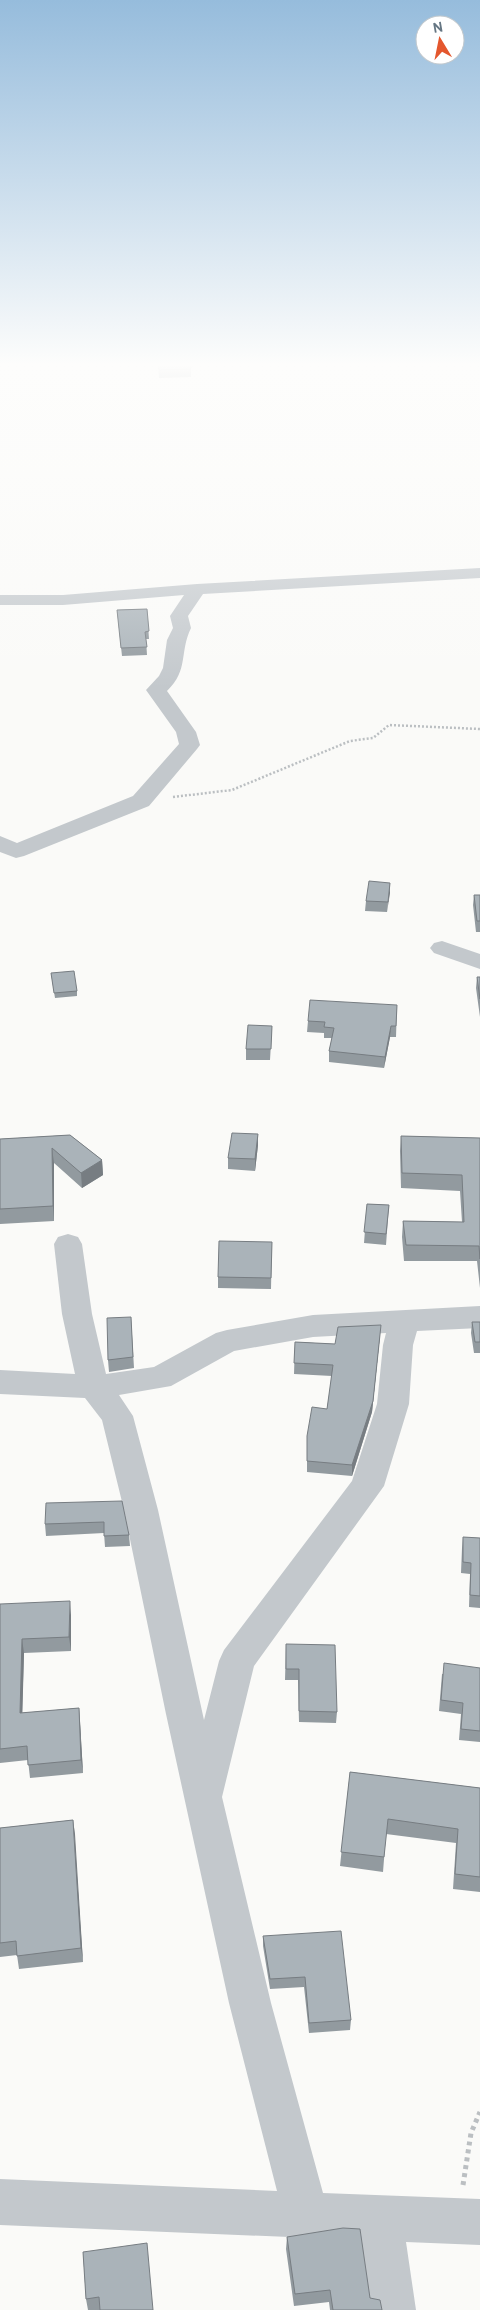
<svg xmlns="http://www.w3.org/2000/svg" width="480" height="2310" font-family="Overpass,sans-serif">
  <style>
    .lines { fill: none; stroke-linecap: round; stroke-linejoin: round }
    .path-far1 { stroke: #bbbfc2; stroke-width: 2.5; stroke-dasharray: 2 2; stroke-linecap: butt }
    .path { stroke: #bbbfc2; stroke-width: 5; stroke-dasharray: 4 4; stroke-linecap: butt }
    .minor { fill: #c3c8cc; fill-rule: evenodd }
    .wall { fill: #929a9f }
    .shaded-wall { fill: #777d82 }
    .building { fill: #aab3b9; stroke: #777d82 }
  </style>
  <rect width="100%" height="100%" fill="#fafaf8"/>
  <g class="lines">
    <!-- path-far1 -->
    <path class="path-far1" d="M173 797 232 790 350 741 373 738 389 725 480 729"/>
    <!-- path -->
    <path class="path" d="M463 2185 471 2133 480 2112"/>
    <!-- minor -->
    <path class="minor" d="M480 568V578L203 594 188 616 191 628C179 653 189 670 167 691L196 732 200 745 197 749 149 806 24 856 16 858 0 852V836L17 843 133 796 179 744 176 732 146 690 159 676 163 668 167 640 173 628 170 616 184 595 63 605H0V595H63L197 584Z
      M442 941 480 954V969L434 953 430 948 434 943Z
      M68 1234 78 1237 82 1244 92 1314 106 1374 154 1367 216 1333 227 1330 313 1315 480 1306V1328L417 1331 413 1345 409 1404 384 1486 254 1666 222 1797 271 2003 323 2193 480 2199V2245L406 2242 416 2310H370L360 2240 0 2225V2179L277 2191 229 2003 166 1714 124 1510 102 1420 85 1398 0 1394V1370L75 1374 62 1314 54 1244 58 1237ZM386 1333 383 1345 377 1404 352 1481 224 1650 219 1661 204 1720 158 1510 133 1416 119 1395 171 1386 234 1351 313 1337Z"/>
  </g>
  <!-- wall -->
  <path class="wall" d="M158 365 191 369V377L159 378Z
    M147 609 149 639H146L147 655 122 656 117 610Z
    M390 883 387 912 365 911 366 901Z
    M474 895H480V932H476L473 905Z
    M51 973 77 991V996L55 998Z
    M477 977H480V1017L476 988Z
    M397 1005 396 1037H390L384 1068 329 1062V1051L332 1038H324V1033L307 1032 308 1021Z
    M272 1026 270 1060H246V1049Z
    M258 1134V1145L255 1171 228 1169V1158Z
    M70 1135 102 1160 103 1175 82 1188 54 1163V1221L0 1224V1139Z
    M401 1136 480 1138V1288L477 1261H404L402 1237 403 1221 462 1222 460 1191 401 1188 400 1151Z
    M367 1204 389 1205 386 1245 364 1243Z
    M272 1242 271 1289 218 1288V1277Z
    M131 1317 134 1368 109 1372 108 1360Z
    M472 1322H480V1353H474L471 1333Z
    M380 1335 372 1412 352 1476 307 1472V1436L327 1409 332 1376 294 1374 295 1342 335 1344Z
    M122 1501 129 1535 130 1546 105 1547 104 1533 46 1536 45 1524Z
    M463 1537 480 1538V1608L469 1607 470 1574 461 1573 462 1548Z
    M0 1604 71 1615V1651L24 1653 22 1713 79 1708 83 1773 30 1778 28 1760 0 1763Z
    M286 1644 337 1712 336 1723 299 1722 298 1680H285Z
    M480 1668V1742L459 1740 461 1714 439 1711 442 1674Z
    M350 1772 480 1788V1892L453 1889 456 1843 386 1834 383 1872 340 1866Z
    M73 1820 83 1962 19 1969 17 1955 0 1957V1828Z
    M263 1936 351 2020 350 2030 309 2033 304 1987 270 1989 263 1946Z
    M287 2237 370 2298 382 2310H330L329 2302 294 2306 286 2249Z
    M83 2252 153 2310H88L86 2299Z"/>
  <!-- shaded-wall -->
  <path class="shaded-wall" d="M390 883V893L387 912 388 902Z
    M391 1026 390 1037 384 1068 385 1057Z
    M258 1134V1145L255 1171V1159Z
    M52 1148 54 1163V1221L53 1206Z
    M102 1160 103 1175 82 1188 81 1173Z
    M380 1335 372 1412 352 1476V1465Z
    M70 1601 71 1615V1651L69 1637Z
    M22 1639 24 1653 22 1727 20 1713Z
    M79 1708 80 1721 83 1773 81 1760Z
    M73 1820 75 1834 83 1962 81 1948Z"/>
  <!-- building -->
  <path class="building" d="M159 365H191V369L159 370Z
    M147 609 149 631 145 632 147 647 121 648 117 610Z
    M369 881 390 883 388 902 366 901Z
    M474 895H480V921H477Z
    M74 971 77 991 54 993 51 973Z
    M477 977H480V999Z
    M310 1000 397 1005 396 1026H391L385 1057 329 1051 334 1028 324 1027 325 1022 308 1021Z
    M248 1025 272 1026 271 1049H246Z
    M232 1133 258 1134 255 1159 228 1158Z
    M70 1135 102 1160 81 1173 52 1148 53 1206 0 1209V1139Z
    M401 1136 480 1138V1259L479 1246 406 1245 403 1221 464 1222 462 1175 402 1173Z
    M367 1204 389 1205 386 1234 364 1232Z
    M219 1241 272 1242 271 1278 218 1277Z
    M131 1317 133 1357 108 1360 107 1318Z
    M472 1322H480V1342H475Z
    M381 1325 373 1401 352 1465 307 1461V1436L312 1407 327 1409 333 1365 294 1363 295 1342 335 1344 338 1327Z
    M122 1501 129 1535 104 1536V1522L45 1524 46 1503Z
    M463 1537 480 1538V1596L470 1595 471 1563 463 1562Z
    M70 1601 69 1637 22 1639 20 1713 79 1708 81 1760 28 1765 27 1746 0 1749V1604Z
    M286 1644 335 1645 337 1712 299 1711V1669H286Z
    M444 1663 480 1668V1731L461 1729 463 1703 441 1700Z
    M350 1772 480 1788V1877L455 1874 458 1829 388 1819 384 1857 341 1852Z
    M73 1820 81 1948 17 1956 16 1941 0 1943V1828Z
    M341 1931 351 2020 309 2023 305 1977 270 1979 263 1936Z
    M343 2228 360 2229 370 2298 380 2300 382 2310H333L330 2290 295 2294 287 2237Z
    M147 2243 153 2310H100L99 2297 86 2299 83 2252Z"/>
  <!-- sky -->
  <linearGradient id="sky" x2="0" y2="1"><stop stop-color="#96bcdc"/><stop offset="0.53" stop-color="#fdfdfc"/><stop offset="1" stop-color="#fdfdfc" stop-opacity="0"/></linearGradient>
  <rect width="480" height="688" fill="url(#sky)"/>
  <!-- north arrow -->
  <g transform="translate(440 40) rotate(350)"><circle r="24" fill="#ffffff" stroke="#c1c8cd"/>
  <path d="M0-4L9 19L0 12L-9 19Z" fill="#e4572e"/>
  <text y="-8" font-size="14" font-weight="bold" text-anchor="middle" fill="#657683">N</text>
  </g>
</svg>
